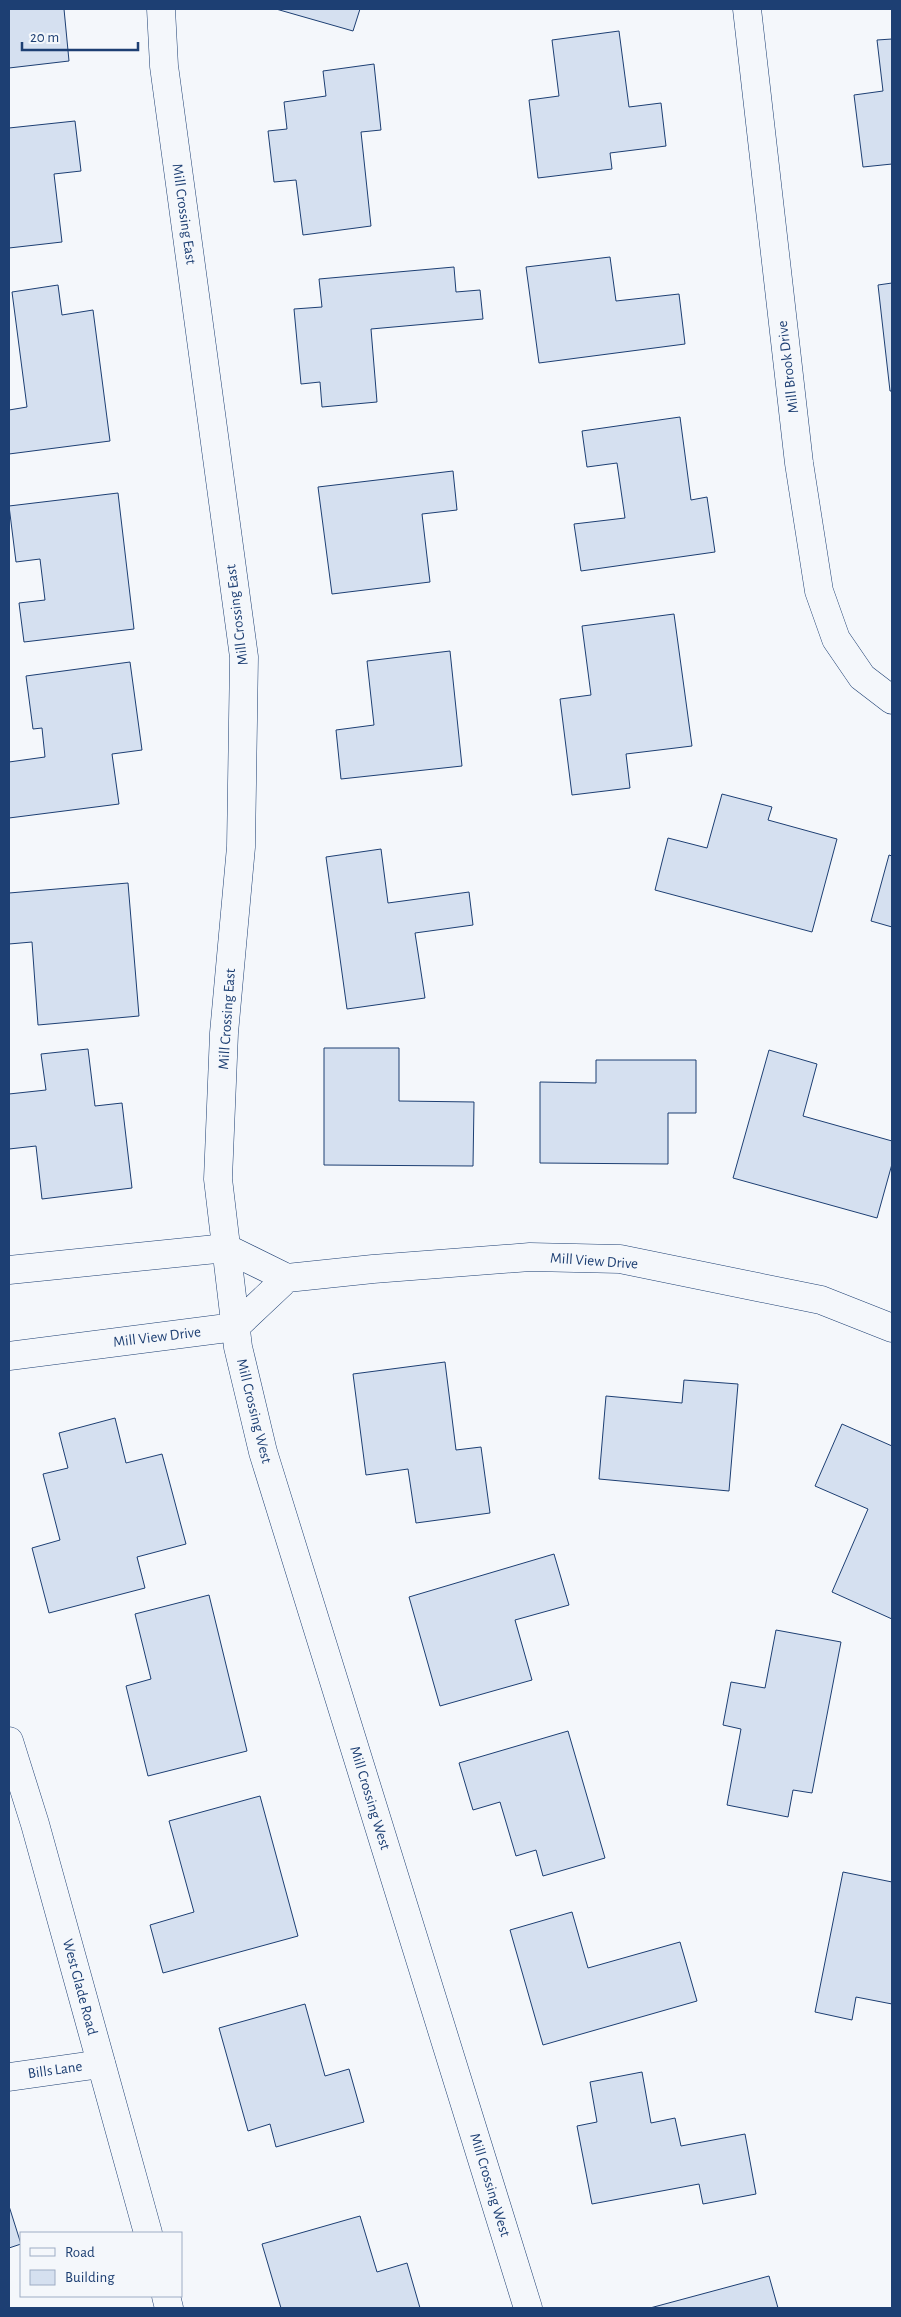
<svg xmlns="http://www.w3.org/2000/svg" width="901" height="2317" font-family="'Alegreya Sans',sans-serif">
  <style>
    .building { fill: #d5e0f0; stroke: #1d3f73 }
    .lines { fill: none; stroke-linecap: round; stroke-linejoin: round }
    .minor-casing { stroke: #1d3f73; stroke-width: 29 }
    .major-casing { stroke: #1d3f73; stroke-width: 29 }
    .minor { stroke: #f4f7fb; stroke-width: 28 }
    .major { stroke: #f4f7fb; stroke-width: 28 }
    .labels { text-anchor: middle; dominant-baseline: central; stroke-width: 4; stroke-linejoin: round; paint-order: stroke }
    .street-label { font-size: 15px; fill: #1d3f73; stroke: #f4f7fb }
  </style>
  <rect width="100%" height="100%" fill="#f4f7fb"/>
  <!-- building -->
  <path class="building" d="M9 9H64L69 61 9 68Z
    M276 9H360L353 31Z
    M619 31 629 107 661 103 666 146 610 153 612 169 538 178 529 100 559 96 552 40Z
    M892 39V164L863 167 854 95 883 91 877 40Z
    M374 64 381 130 361 132 371 226 303 235 296 180 274 182 268 131 287 129 284 102 326 96 323 71Z
    M75 121 81 171 54 174 62 242 9 248V128Z
    M610 257 616 301 679 294 685 344 539 363 526 267Z
    M454 267 456 292 480 290 483 319 371 329 377 402 322 407 320 382 301 384 294 309 322 307 319 279Z
    M892 283V391H890L878 285Z
    M58 285 62 315 93 310 110 441 9 454V410L27 407 12 292Z
    M680 417 691 500 707 497 715 552 581 571 574 524 625 518 617 463 587 467 582 431Z
    M453 471 457 510 422 514 430 582 332 594 318 487Z
    M118 493 134 629 24 642 19 603 45 600 40 559 16 562 9 506Z
    M674 614 692 746 626 754 630 788 572 795 560 699 591 695 582 626Z
    M450 651 462 766 341 779 336 730 374 725 367 661Z
    M130 662 142 750 112 754 119 804 9 818V762L45 757 42 728 33 729 26 676Z
    M722 794 772 807 768 820 837 839 812 932 655 890 668 838 707 848Z
    M381 849 388 903 469 892 473 925 415 933 425 998 347 1009 326 857Z
    M889 855 892 856V927L871 921Z
    M128 883 139 1016 38 1025 32 942 9 944V893Z
    M324 1048H399V1101L474 1102 473 1166 324 1165Z
    M88 1049 95 1106 122 1103 132 1188 42 1199 36 1146 9 1149V1094L46 1090 41 1054Z
    M769 1050 817 1064 803 1116 892 1141V1164L877 1218 733 1178Z
    M596 1060H696V1113H668V1164L540 1163V1082L596 1083Z
    M445 1362 456 1450 481 1447 490 1513 416 1523 408 1469 366 1475 353 1374Z
    M684 1380 738 1384 729 1491 599 1479 606 1396 682 1403Z
    M115 1418 126 1463 162 1454 186 1544 137 1557 145 1588 49 1613 32 1548 60 1540 43 1474 68 1468 59 1433Z
    M842 1424 892 1446V1619L832 1592 868 1509 815 1486Z
    M554 1554 569 1605 515 1620 532 1680 440 1706 409 1597Z
    M209 1595 247 1751 148 1776 126 1686 151 1679 135 1614Z
    M776 1630 841 1642 812 1793 793 1790 788 1817 727 1805 741 1729 723 1725 731 1682 765 1688Z
    M568 1731 605 1858 543 1876 536 1850 516 1856 500 1802 473 1810 459 1763Z
    M260 1796 298 1936 163 1973 150 1925 194 1912 169 1821Z
    M843 1872 892 1882V2004L856 1997 852 2020 815 2012Z
    M572 1912 588 1968 680 1942 697 2001 543 2045 510 1930Z
    M305 2004 325 2076 349 2069 364 2122 276 2147 270 2124 248 2131 219 2028Z
    M642 2072 651 2123 675 2118 681 2146 745 2134 756 2194 703 2204 699 2184 592 2204 577 2126 597 2122 590 2082Z
    M9 2206 21 2244 9 2248Z
    M360 2216 377 2272 407 2263 420 2308H281L262 2244Z
    M769 2276 778 2308H650Z"/>
  <g class="lines">
    <!-- minor casing -->
    <g class="minor-casing">
      <path id="minor" d="M161 9 164 66 244 657 241 847 224 1033 218 1179 238 1347 263 1452 528 2308
        M747 9 799 463 819 591 836 639 862 677 892 700
        M9 1270 226 1248 287 1278 373 1269 530 1257 620 1259 821 1300 892 1328
        M9 1356 235 1327 287 1278
        M9 2077 101 2064"/>
    </g>
    <!-- major casing -->
    <g class="major-casing">
      <path id="major" d="M9 1741 35 1824 148 2233
        M166 2296 169 2308"/>
    </g>
    <!-- minor -->
    <use href="#minor" class="minor"/>
    <!-- major -->
    <use href="#major" class="major"/>
  </g>
  <g class="labels">
    <!-- street labels -->
    <g class="street-label">
      <text transform="translate(184 214) rotate(82)">Mill Crossing East</text>
      <text transform="translate(788 367) rotate(-97)">Mill Brook Drive</text>
      <text transform="translate(237 615) rotate(-97)">Mill Crossing East</text>
      <text transform="translate(227 1019) rotate(-86)">Mill Crossing East</text>
      <text transform="translate(594 1261) rotate(4)">Mill View Drive</text>
      <text transform="translate(157 1337) rotate(-7)">Mill View Drive</text>
      <text transform="translate(254 1411) rotate(76)">Mill Crossing West</text>
      <text transform="translate(370 1798) rotate(73)">Mill Crossing West</text>
      <text transform="translate(80 1987) rotate(75)">West Glade Road</text>
      <text transform="translate(55 2070) rotate(-8)">Bills Lane</text>
      <text transform="translate(490 2185) rotate(73)">Mill Crossing West</text>
    </g>
  </g>
  <!-- border -->
  <rect width="901" height="2317" fill="none" stroke="#1d3f73" stroke-width="20"/>
  <!-- legend -->
  <rect x="20" y="2232" width="162" height="65" fill="#f4f7fb" stroke="#9eadc5"/>
  <rect x="30" y="2248" width="25" height="8" fill="#f4f7fb" stroke="#9eadc5"/>
  <text x="65" y="2257" font-size="15" fill="#1d3f73">Road</text>
  <rect x="30" y="2270" width="25" height="15" fill="#d5e0f0" stroke="#9eadc5"/>
  <text x="65" y="2282" font-size="15" fill="#1d3f73">Building</text>
  <!-- scale -->
  <path d="M22 42v8h116v-8" fill="none" stroke="#1d3f73" stroke-width="2.5"/>
  <text x="30" y="42" font-size="15" fill="#1d3f73" stroke="#f4f7fb" stroke-width="4" paint-order="stroke">20 m</text>
</svg>
